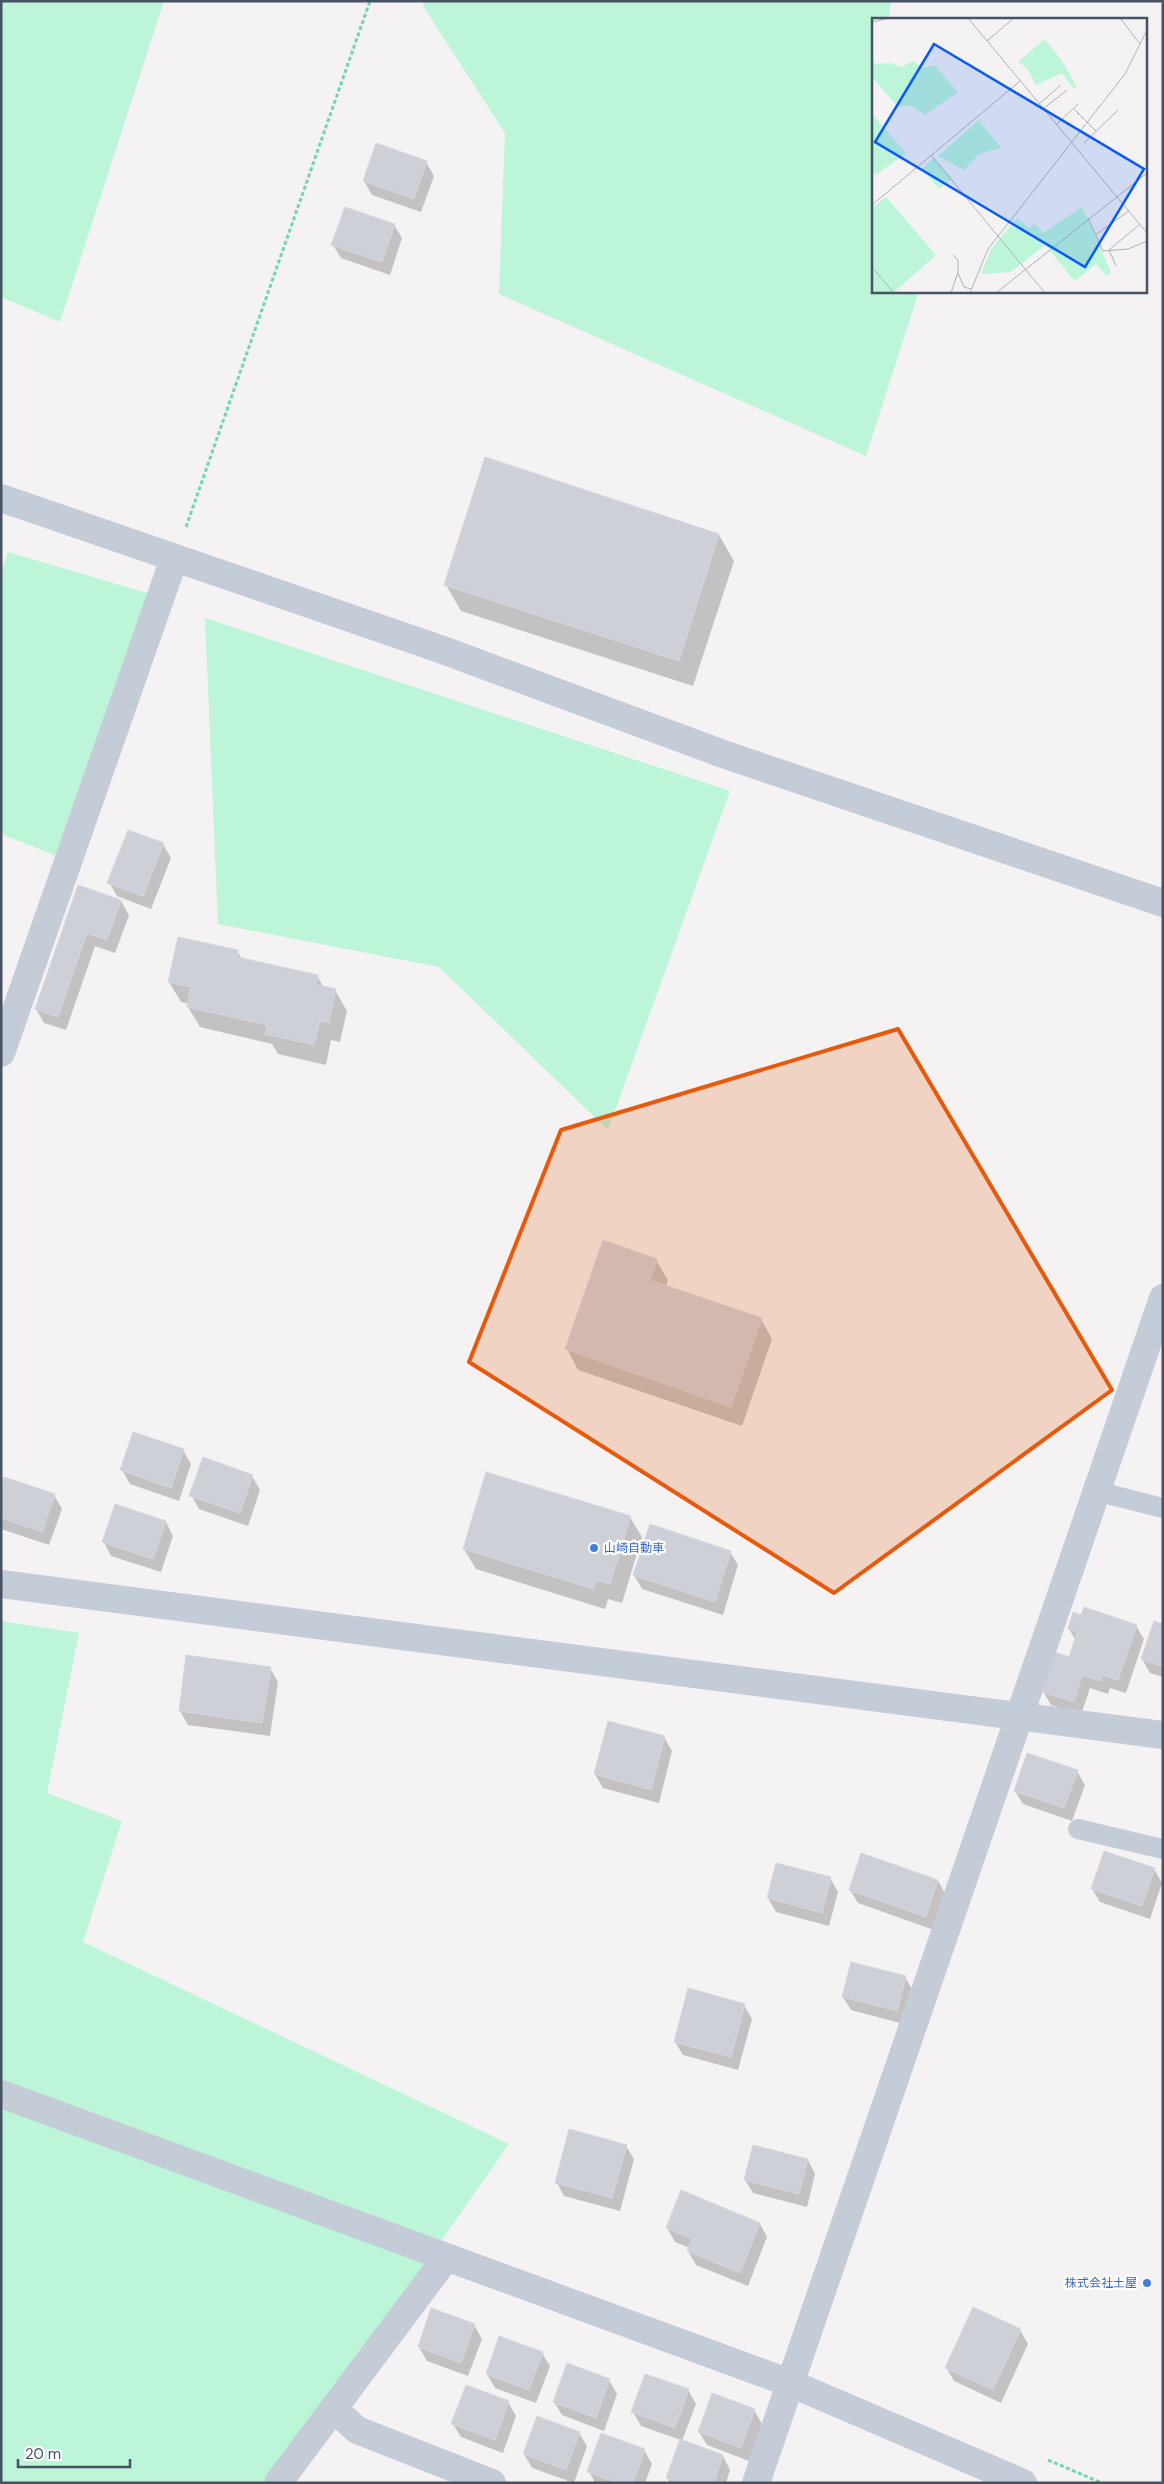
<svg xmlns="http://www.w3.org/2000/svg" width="1164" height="2484" font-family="'DM Sans','Noto Sans JP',sans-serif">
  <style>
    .green { fill: #bdf5d8 }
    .shadow { fill: #0003 }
    .building { fill: #cdd0d7; stroke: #d5d7de }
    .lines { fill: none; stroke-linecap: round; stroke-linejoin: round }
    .path { stroke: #71d7af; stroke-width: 3; stroke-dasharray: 4 2.5; stroke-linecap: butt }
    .service { stroke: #c4ccd7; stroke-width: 20 }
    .minor { stroke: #c4ccd7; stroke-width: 28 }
    .tertiary { stroke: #c4ccd7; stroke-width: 28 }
    .marked { fill: #e8590c; fill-opacity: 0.2; stroke: #e8590c; stroke-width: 4; stroke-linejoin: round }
    .shop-dot { fill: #3f7fe0; stroke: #fff; stroke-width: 2 }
    .labels { text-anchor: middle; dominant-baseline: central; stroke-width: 4.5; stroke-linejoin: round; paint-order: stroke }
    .shop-label { font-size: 12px; fill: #366cbe; stroke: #fff; text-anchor: start }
    .inset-road { fill: none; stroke: #afb2b8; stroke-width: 1 }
    .view { fill: #0759f9; fill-opacity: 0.15; stroke: #0759f9; stroke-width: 2.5 }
    .inset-edge { fill: none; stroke: #475362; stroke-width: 2.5 }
  </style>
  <rect width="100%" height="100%" fill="#f4f2f2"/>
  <!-- green -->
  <path class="green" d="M1 1H164L60 322 1 297Z
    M424 1H891L889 19H873V291H919L866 456 499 294 505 133 423 6Z
    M8 552 164 598 72 862 1 834V572Z
    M205 618 730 791 608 1130 439 967 218 924Z
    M1 1621 79 1633 47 1793 122 1821 83 1942 509 2144 272 2483H1Z"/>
  <!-- shadow -->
  <path class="shadow" d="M426 162 434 176 421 212 372 195 364 181Z
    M394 225 402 238 390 275 341 258 333 245Z
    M719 535 734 561 693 686 461 611 446 585Z
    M163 844 171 858 151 909 117 896 109 882Z
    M78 887 121 901 129 915 115 953 95 946 66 1030 44 1023 36 1009Z
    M237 951 242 959 317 976 324 988 335 990 347 1011 340 1042 331 1040 326 1065 278 1054 272 1044 200 1027 188 1007 189 1004 181 1002 169 982Z
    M656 1260 668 1280 666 1286 761 1319 772 1339 742 1426 578 1370 567 1349Z
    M183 1450 191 1464 179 1501 130 1484 122 1470Z
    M252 1476 260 1490 248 1526 199 1509 191 1495Z
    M1 1489 54 1495 62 1509 49 1545 1 1529Z
    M630 1517 642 1537 622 1603 608 1599 605 1609 476 1569 464 1549Z
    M166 1522 173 1536 161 1572 111 1556 104 1542Z
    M730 1552 738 1565 723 1615 642 1589 634 1575Z
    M1163 1625V1677L1150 1673 1142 1659Z
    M1136 1626 1144 1639 1126 1693 1110 1688 1108 1694 1090 1688 1081 1715 1051 1705 1043 1691 1070 1659 1076 1641 1069 1629Z
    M270 1668 278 1682 270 1736 188 1725 180 1711Z
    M664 1737 672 1751 659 1803 603 1788 595 1774Z
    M1077 1771 1085 1785 1072 1821 1023 1804 1015 1791Z
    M1154 1869 1162 1883 1150 1919 1100 1902 1092 1889Z
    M830 1878 838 1892 829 1926 776 1912 768 1898Z
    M938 1881 946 1895 934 1930 858 1903 850 1890Z
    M905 1977 913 1991 904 2024 851 2010 843 1997Z
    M744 2005 752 2019 738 2070 683 2055 675 2042Z
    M626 2146 634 2159 620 2211 564 2196 557 2183Z
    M808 2160 815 2174 807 2207 753 2193 745 2180Z
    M760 2224 767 2237 748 2286 696 2265 688 2251 690 2248 675 2242 667 2228Z
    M474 2325 482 2339 468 2376 427 2361 419 2347Z
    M1020 2330 1028 2344 1001 2403 954 2381 946 2367Z
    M542 2353 550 2366 536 2403 495 2388 487 2374Z
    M609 2380 617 2394 604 2431 562 2415 554 2402Z
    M688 2390 696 2404 682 2441 723 2456 730 2470 726 2483H670L667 2478 681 2440 641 2426 633 2412Z
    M508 2402 516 2416 503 2453 461 2437 453 2424Z
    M754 2410 762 2424 749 2461 707 2445 699 2432Z
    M579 2433 587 2446 574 2483 532 2468 524 2454Z
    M644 2450 652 2464 645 2483H595L589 2471Z"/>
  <!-- building -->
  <path class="building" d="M376 143 427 161 414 199 363 181Z
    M345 207 395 224 382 262 331 245Z
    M485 457 719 534 679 661 444 585Z
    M128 830 164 843 143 896 107 883Z
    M78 885 121 900 107 940 87 933 58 1017 35 1009Z
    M178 937 238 950 237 957 318 975 316 984 336 989 329 1023 320 1021 314 1045 265 1034 267 1025 187 1007 191 987 168 982Z
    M603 1240 657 1259 650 1280 762 1318 731 1407 565 1349Z
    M133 1432 184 1449 171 1488 120 1470Z
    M203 1457 253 1475 240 1513 189 1496Z
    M486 1472 631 1516 610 1584 596 1580 593 1589 463 1549Z
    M4 1477 55 1494 42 1532 1 1518V1485Z
    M115 1504 166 1521 153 1559 102 1542Z
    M650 1524 731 1551 715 1602 633 1575Z
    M1084 1607 1137 1625 1118 1680 1102 1675 1100 1681 1082 1675 1074 1702 1042 1692 1055 1652 1069 1657 1077 1632 1068 1629 1073 1612 1081 1615Z
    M1154 1621 1163 1624V1667L1141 1659Z
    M186 1655 271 1667 262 1723 179 1711Z
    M608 1721 665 1736 651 1790 594 1774Z
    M1027 1753 1078 1770 1064 1808 1014 1791Z
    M1104 1851 1155 1868 1142 1906 1091 1889Z
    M861 1853 938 1880 926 1917 849 1890Z
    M776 1863 831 1877 822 1913 767 1898Z
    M851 1962 906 1976 897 2011 842 1997Z
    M688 1988 745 2004 731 2057 674 2042Z
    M569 2129 627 2145 612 2198 555 2183Z
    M753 2145 808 2159 799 2194 744 2180Z
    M681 2190 760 2223 740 2273 687 2251 692 2239 666 2228Z
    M973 2307 1021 2329 993 2390 945 2368Z
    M431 2308 475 2324 461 2363 418 2347Z
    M499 2336 543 2352 529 2390 486 2374Z
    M567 2363 610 2379 596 2418 553 2402Z
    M645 2374 689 2389 675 2428 631 2412Z
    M466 2385 509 2401 495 2440 451 2424Z
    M712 2393 755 2409 741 2448 698 2432Z
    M537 2416 580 2432 566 2470 523 2454Z
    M601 2433 645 2449 633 2483H618L587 2472Z
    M680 2439 723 2455 714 2483H679L666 2478Z"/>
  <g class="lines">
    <!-- path -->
    <path class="path" d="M186 527 370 1
      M1048 2460 1102 2483"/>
    <!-- service -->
    <path class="service" d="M1096 1491 1163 1508
      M1078 1829 1163 1849"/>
    <!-- minor -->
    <path class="minor" d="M1 498 440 649 723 754 1163 903
      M1 1053 174 559
      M1 1584 1163 1735
      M335 2410 357 2430 492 2483
      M278 2483 446 2258
      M756 2483 1163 1298"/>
    <!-- tertiary -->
    <path class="tertiary" d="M1 2094 790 2383 1023 2483"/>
  </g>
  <!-- marked area -->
  <path class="marked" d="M898 1029 1112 1390 834 1593 469 1362 561 1130Z"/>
  <!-- markers -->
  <g class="shop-dot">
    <circle cx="594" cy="1548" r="5"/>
    <circle cx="1147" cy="2283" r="5"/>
  </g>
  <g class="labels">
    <!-- shop labels -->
    <g class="shop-label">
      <text x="604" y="1548">山崎自動車</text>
      <text x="1137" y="2283" text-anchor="end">株式会社土屋</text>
    </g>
  </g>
  <!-- overview -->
  <g transform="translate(872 18)">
    <rect width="275" height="275" fill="#f4f2f2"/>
    <path d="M173 21 191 44 205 70H201L190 55 164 67 155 50 146 44ZM0 41 4 46 18 45 30 49 41 43 51 50 62 47 86 74 53 97 40 88H25L0 59ZM0 96 34 135 4 157 0 154ZM107 102 129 130 107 136 92 152 66 138ZM62 140 80 161 67 171 50 151ZM14 179 64 237 21 275H0V190ZM210 189 239 254 235 258 224 246 203 263 173 227 139 254 109 256 119 231 145 200 157 210 163 206 171 215Z" fill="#bdf5d8"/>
    <path class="inset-road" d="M96 0 275 215M248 0 268 26M0 4 18 0M115 23 142 0M167 86 189 67M201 90 224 113M171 91 195 72M184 107 206 86M212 125 246 92M59 137 173 275M0 187 148 63M216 200 231 233 256 231 275 223M223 217 257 193M244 248 237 232 268 206M0 249 22 275M86 255 92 269 99 271M79 275 86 254V242L81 237M98 275 116 231 253 56 275 12M124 275 275 155"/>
    <path class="view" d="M62 26 272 151 213 249 3 124Z"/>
    <rect width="275" height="275" class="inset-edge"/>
  </g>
  <!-- border -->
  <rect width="1164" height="2484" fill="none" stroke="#475362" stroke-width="5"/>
  <!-- scale -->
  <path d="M18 2459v8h112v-8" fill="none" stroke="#475362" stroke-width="2.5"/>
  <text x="25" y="2459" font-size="15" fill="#475362" stroke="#ffffff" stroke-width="4" paint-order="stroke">20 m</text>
</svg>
